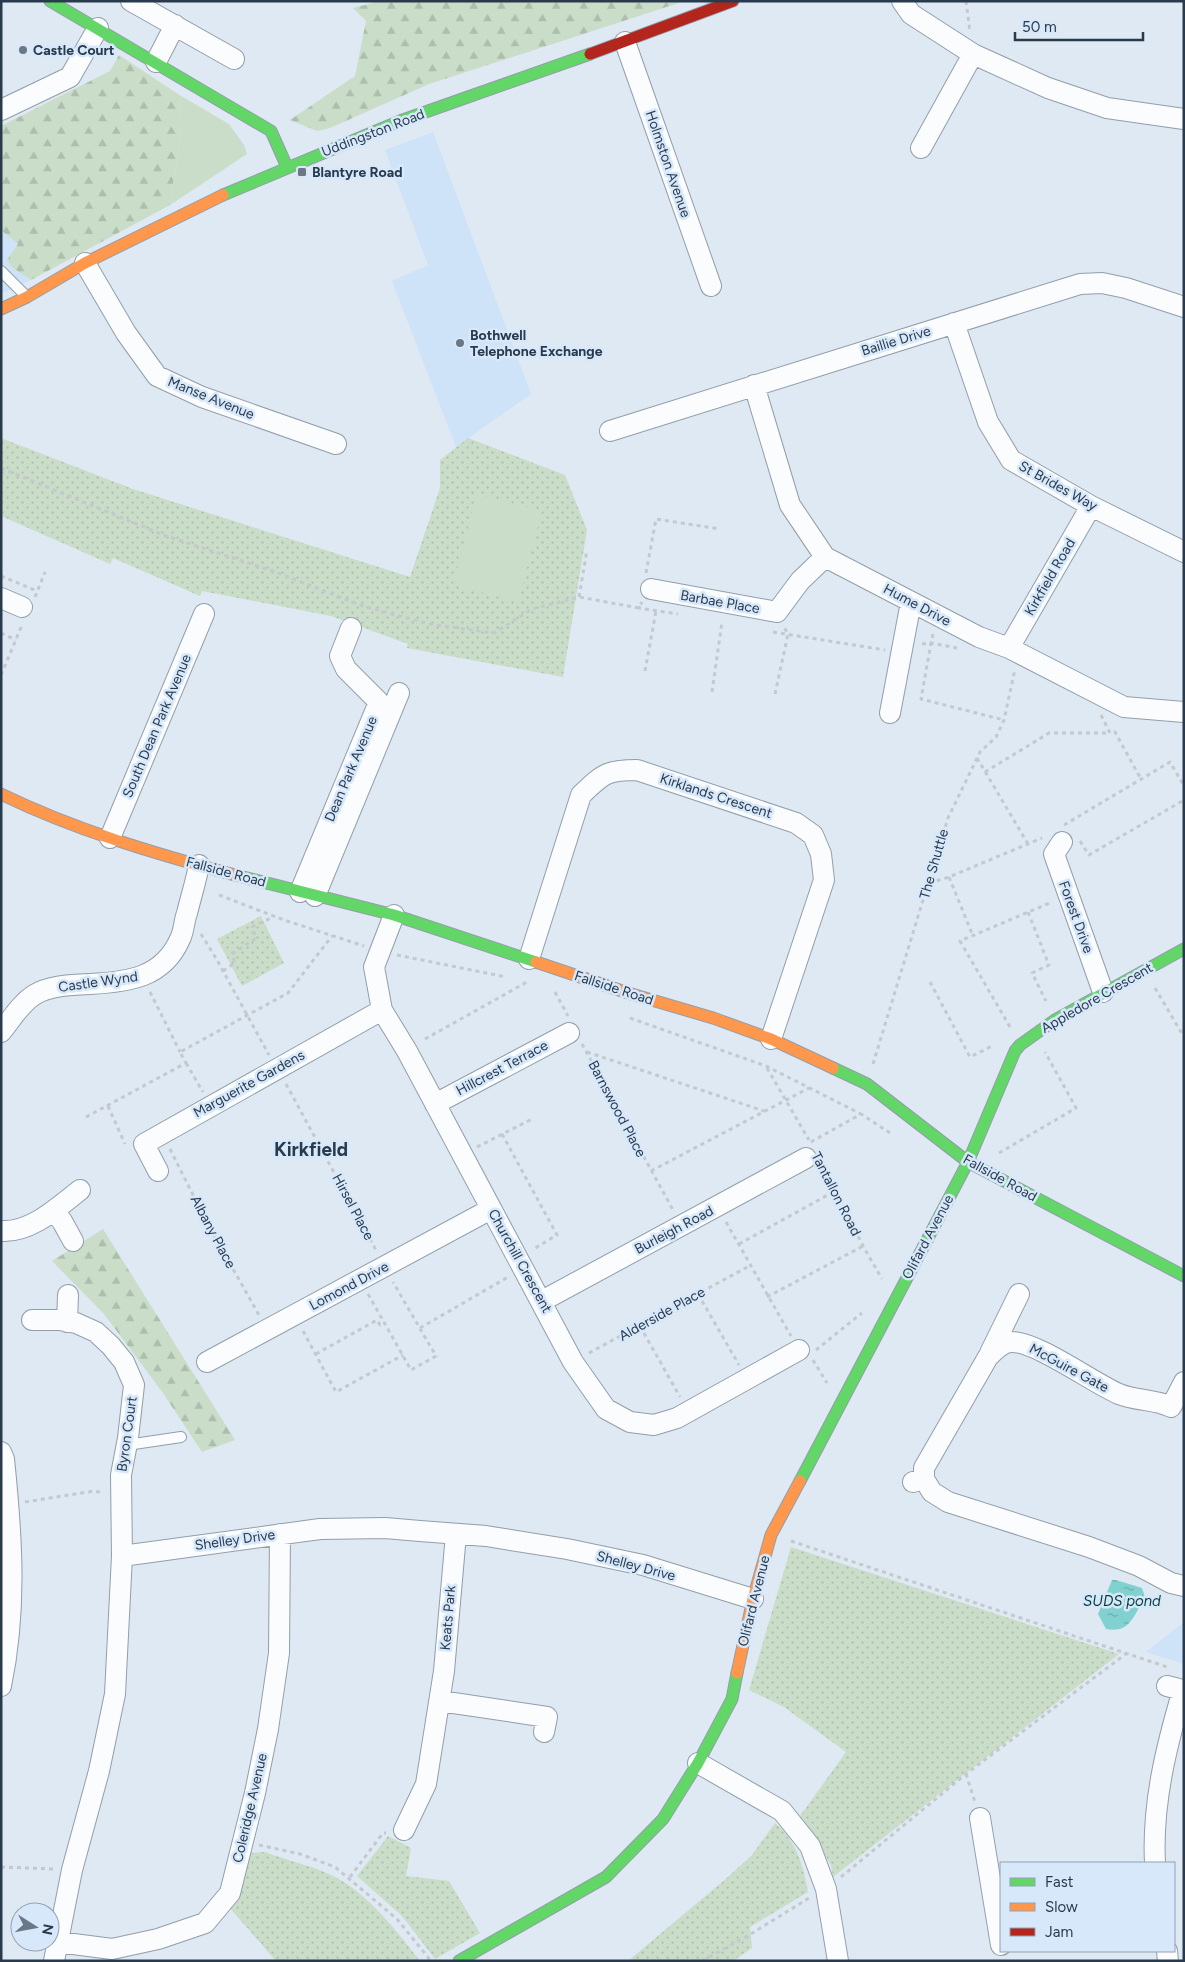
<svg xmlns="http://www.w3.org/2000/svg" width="1185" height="1962" font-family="Figtree,sans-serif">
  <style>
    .built { fill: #cee2f8 }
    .grass { fill: url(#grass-dots) }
    .forest { fill: url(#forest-firs) }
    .garden { fill: #caddc8 }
    .water { fill: url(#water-ripples) }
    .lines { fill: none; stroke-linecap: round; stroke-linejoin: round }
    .lane-casing { stroke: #929eaa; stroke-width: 12 }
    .street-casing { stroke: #929eaa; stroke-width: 22 }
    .fast-casing { stroke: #929eaa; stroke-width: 13 }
    .slow-casing { stroke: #929eaa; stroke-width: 13 }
    .jam-casing { stroke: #929eaa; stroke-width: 13 }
    .path { stroke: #c3c9ce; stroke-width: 3; stroke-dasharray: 4 4; stroke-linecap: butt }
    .lane { stroke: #fafcfd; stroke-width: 10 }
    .street { stroke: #fafcfd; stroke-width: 20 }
    .fast { stroke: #63d668; stroke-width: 11 }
    .slow { stroke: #ff974d; stroke-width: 11 }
    .jam { stroke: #b3261e; stroke-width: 11 }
    .poi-dot { fill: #697787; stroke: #d7e8fb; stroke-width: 2 }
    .labels { text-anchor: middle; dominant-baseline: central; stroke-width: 5; stroke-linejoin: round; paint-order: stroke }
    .poi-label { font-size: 14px; font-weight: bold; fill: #2a3a4d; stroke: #d7e8fb; text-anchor: start }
    .street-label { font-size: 14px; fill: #2a3a4d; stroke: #d7e8fb }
    .water-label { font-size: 15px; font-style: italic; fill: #083d3c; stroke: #d7e8fb }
    .district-label { font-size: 19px; font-weight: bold; fill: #2a3a4d; stroke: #d7e8fb }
  </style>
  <defs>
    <pattern id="grass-dots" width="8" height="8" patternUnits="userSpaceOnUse" patternTransform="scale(1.25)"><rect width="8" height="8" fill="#caddc8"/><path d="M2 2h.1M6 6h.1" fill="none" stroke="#aebead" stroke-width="1.8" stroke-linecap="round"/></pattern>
    <pattern id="forest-firs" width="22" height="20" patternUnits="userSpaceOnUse" patternTransform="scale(1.25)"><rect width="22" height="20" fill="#caddc8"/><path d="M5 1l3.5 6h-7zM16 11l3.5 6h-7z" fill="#aebead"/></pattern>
    <pattern id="water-ripples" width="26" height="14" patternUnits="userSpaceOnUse" patternTransform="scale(1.25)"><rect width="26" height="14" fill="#82d1d1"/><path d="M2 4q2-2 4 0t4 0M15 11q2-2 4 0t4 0" fill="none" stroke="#6babac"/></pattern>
  </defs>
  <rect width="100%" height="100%" fill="#dfe9f3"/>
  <!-- built -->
  <path class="built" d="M433 132 531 394 456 447 392 281 428 265 385 150Z
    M1 230 18 244 14 251 13 268 31 280 1 294Z
    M1184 1622V1664L1146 1652Z"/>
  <!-- grass -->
  <path class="grass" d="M1 438 133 489 410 577 440 488V460L468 438 565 475 587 530 563 677 407 648 408 644 331 616 202 591 200 596 113 558 110 564 1 516Z
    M261 916 284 963 242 986 217 939Z
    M791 1547 1119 1654 833 1877 831 1865 800 1816 846 1752 784 1707 749 1690Z
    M775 1823C796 1840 804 1867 808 1892L750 1927 752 1948 733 1961H628L728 1877 752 1855Z
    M388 1836 411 1848 406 1876 449 1881 480 1933 435 1959 402 1916 357 1876Z
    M265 1852C286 1860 310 1865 331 1875 366 1891 397 1931 420 1961H276L230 1908 249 1853Z"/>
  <!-- forest -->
  <path class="forest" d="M380 1H685L429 84 330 128 317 131 290 120 355 76 366 21 353 8Z
    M119 55 181 96 179 145 170 205 31 280 13 268 7 260 18 244 1 230V126L110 71Z
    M103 1229 235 1440 202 1452 163 1393 104 1314 52 1261Z"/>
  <!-- garden -->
  <path class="garden" d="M181 96 229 124 244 145 247 154 170 205 179 145Z
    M477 494 542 511 518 602 453 585Z"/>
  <!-- water -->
  <path class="water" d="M1112 1580H1116L1142 1588 1145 1597C1134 1615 1130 1634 1106 1629L1098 1614Z"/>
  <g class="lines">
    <!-- lane casing -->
    <g class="lane-casing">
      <path id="lane" d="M1 271 25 295
        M127 1445 181 1437"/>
    </g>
    <!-- street casing -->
    <g class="street-casing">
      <path id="street" d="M131 1 234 59
        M902 1 911 14 973 54 1048 88 1107 108 1184 119
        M625 42 711 286
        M156 62 175 25
        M1 110 70 77 98 28
        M921 148 973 54
        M85 263 126 333 157 376 202 397 336 444
        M954 323 988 422 1011 460 1091 506 1184 552
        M754 385 790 505 825 557 979 637 1009 648 1124 707 1184 712
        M610 431 1080 284 1102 283 1126 288 1184 307
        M651 589 777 612 800 581 825 557
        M1 598 22 607
        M1009 648 1091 506
        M890 713 911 602
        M110 838 204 614
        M1062 842 1054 854 1103 992
        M300 892 379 702 346 669 340 656 351 628
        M315 896 399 693
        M394 915 374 967 382 1010 407 1051 573 1362 606 1409 630 1422 654 1425 677 1418 799 1350
        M529 959 581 795C603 774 606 770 637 770L796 823 813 835 821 854 824 880 771 1039
        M1 1032C11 1020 20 1004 34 995 50 985 72 985 90 984 128 982 163 978 180 939 184 931 184 921 187 913 191 897 196 881 199 865
        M435 1104 569 1033
        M158 1171 144 1144 382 1010
        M53 1211 62 1221 73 1241
        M1 1231C31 1233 58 1207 80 1190
        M542 1301 806 1158
        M32 1320H59L76 1323 96 1332 111 1346 124 1362 134 1385 128 1438 121 1475 122 1556 115 1694 99 1771 72 1870 54 1961
        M67 1322 68 1295
        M990 1353 1019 1294
        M207 1362 491 1209
        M1 1452 4 1459C12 1536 17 1610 1 1686
        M924 1479 932 1492 948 1502 1089 1547 1139 1566 1171 1583 1184 1586
        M913 1482 924 1479V1468L988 1357C994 1351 1001 1343 1010 1342 1035 1340 1093 1383 1119 1394 1136 1401 1155 1399 1171 1407L1184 1382
        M122 1556 320 1529 385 1528 420 1531 486 1536 567 1549 643 1565 753 1599
        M440 1701 547 1717 544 1732
        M698 1763 782 1811 810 1846 826 1889 838 1961
        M980 1818 1001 1945
        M404 1830 426 1784 444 1671 456 1534
        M1155 1863C1152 1804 1166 1747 1183 1690L1167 1686
        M58 1942 112 1949 158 1939 205 1923 230 1893 255 1793 268 1729 279 1653 280 1534
        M1167 1951 1168 1961"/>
    </g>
    <!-- fast casing -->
    <g class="fast-casing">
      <path id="fast" d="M50 1 271 131 287 167
        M223 195 400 121 590 54
        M235 875 394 915 536 962
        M833 1068 867 1084 968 1162 1184 1276
        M800 1481 968 1162 1015 1051 1020 1045 1055 1020 1184 949
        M459 1961 606 1877 663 1819 698 1763 732 1699 737 1673"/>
    </g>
    <!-- slow casing -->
    <g class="slow-casing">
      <path id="slow" d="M1 309 27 297 85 263 223 195
        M1 794C75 830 156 854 235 875
        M536 962 628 993 713 1018 771 1039 833 1068
        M737 1673 753 1599 771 1535 800 1481"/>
    </g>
    <!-- jam casing -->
    <g class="jam-casing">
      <path id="jam" d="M590 54 733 1"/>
    </g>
    <!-- path -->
    <path class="path" d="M966 1 970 32
      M1 468 166 536 270 570 363 606 429 624 494 633 532 609 579 597 639 608 642 602
      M646 573 656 519 720 529
      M1 576 37 591
      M35 597 45 572
      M579 597 587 550
      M639 606V608L678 614
      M773 632 885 650
      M1 633 16 640
      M933 634 931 643 957 648
      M922 644 931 643 921 699 1004 720
      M645 671 656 611
      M1 675 22 625
      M712 692 722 622
      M775 694 788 634 784 627
      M1101 715 1110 733 1115 732 1141 779
      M977 758 1028 844
      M985 772 1049 733H1110
      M1064 825 1170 762 1184 786
      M1080 841 1089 855 1184 800
      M949 877 973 936
      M929 883 949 877 1042 838
      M219 895 284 920 364 946
      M1028 912 1049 965 1032 973 1046 1001
      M201 934 217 960 269 1055
      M397 955 506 977
      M223 971 235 963 232 954 256 938 252 927 273 917
      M930 982 970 1057 994 1045
      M1155 988 1184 1037
      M150 992 180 1052
      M555 992 568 1016
      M630 1018 766 1066 861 1114
      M1010 1027 960 941 1052 902
      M425 1039 527 982
      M582 1044 673 1210
      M587 1052 764 1111
      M186 1063 203 1092
      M873 1064 948 818 980 752 996 737 1004 720 1015 669
      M767 1068 809 1140
      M286 1084 377 1252
      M108 1106 125 1144
      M86 1117 186 1063 180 1052 288 993 332 936
      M502 1134 557 1235 532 1250
      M811 1142 861 1114 893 1135
      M477 1147 532 1119
      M170 1149 207 1223 259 1315
      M999 1153 1076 1108 1045 1052
      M822 1165 863 1246 882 1279
      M651 1171 809 1088
      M726 1222 791 1336
      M739 1244 835 1191
      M368 1294 411 1370 436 1356 393 1282
      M698 1294 739 1365
      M767 1297 863 1246
      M640 1326 680 1397
      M420 1328 508 1277
      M303 1331 336 1392 403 1355
      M816 1350 862 1313
      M589 1353 751 1265
      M316 1354 377 1320 380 1325 384 1323
      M813 1360 827 1383
      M25 1502 94 1491 103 1493
      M791 1541 1167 1667
      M966 1774 975 1802
      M259 1845 300 1854 335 1867 397 1919 431 1961
      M1 1867 54 1869
      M350 1877 383 1833H386
      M841 1877 966 1774 1127 1653
      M702 1961 749 1935 809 1898"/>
    <!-- lane -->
    <use href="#lane" class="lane"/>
    <!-- street -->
    <use href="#street" class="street"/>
    <!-- fast -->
    <use href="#fast" class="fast"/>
    <!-- slow -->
    <use href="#slow" class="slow"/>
    <!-- jam -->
    <use href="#jam" class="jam"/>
  </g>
  <!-- markers -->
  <g class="poi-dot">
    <circle cx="23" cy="50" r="5"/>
    <rect x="297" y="167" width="10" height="10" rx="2.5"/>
    <circle cx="460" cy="343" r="5"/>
  </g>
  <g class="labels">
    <!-- poi labels -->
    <g class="poi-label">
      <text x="33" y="50">Castle Court</text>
      <text x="312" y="172">Blantyre Road</text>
      <text x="470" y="335">Bothwell<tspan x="470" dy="16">Telephone Exchange</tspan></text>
    </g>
    <!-- street labels -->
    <g class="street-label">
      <text transform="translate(373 133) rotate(-21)">Uddingston Road</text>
      <text transform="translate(668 164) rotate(71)">Holmston Avenue</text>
      <text transform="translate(896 341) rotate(-17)">Baillie Drive</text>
      <text transform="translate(211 398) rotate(22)">Manse Avenue</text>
      <text transform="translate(1058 486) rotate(29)">St Brides Way</text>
      <text transform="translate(1050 577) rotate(-60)">Kirkfield Road</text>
      <text transform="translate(720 602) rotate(10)">Barbae Place</text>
      <text transform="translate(917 605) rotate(28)">Hume Drive</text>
      <text transform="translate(157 726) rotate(-67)">South Dean Park Avenue</text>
      <text transform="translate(351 769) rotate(-67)">Dean Park Avenue</text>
      <text transform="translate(716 796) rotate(18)">Kirklands Crescent</text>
      <text transform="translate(934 864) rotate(-74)">The Shuttle</text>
      <text transform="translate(226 872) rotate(15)">Fallside Road</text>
      <text transform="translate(1076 917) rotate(70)">Forest Drive</text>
      <text transform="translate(98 982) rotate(-8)">Castle Wynd</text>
      <text transform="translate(614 988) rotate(18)">Fallside Road</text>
      <text transform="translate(1097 998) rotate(-30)">Appledore Crescent</text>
      <text transform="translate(502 1068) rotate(-28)">Hillcrest Terrace</text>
      <text transform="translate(249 1084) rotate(-29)">Marguerite Gardens</text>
      <text transform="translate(617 1109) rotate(62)">Barnswood Place</text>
      <text transform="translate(1000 1178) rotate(29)">Fallside Road</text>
      <text transform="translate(836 1194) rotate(63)">Tantallon Road</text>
      <text transform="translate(353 1207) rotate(62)">Hirsel Place</text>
      <text transform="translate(674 1230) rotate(-28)">Burleigh Road</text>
      <text transform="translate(213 1232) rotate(62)">Albany Place</text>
      <text transform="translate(928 1237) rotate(-62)">Olifard Avenue</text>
      <text transform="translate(520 1261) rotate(61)">Churchill Crescent</text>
      <text transform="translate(349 1286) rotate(-28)">Lomond Drive</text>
      <text transform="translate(662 1314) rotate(-29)">Alderside Place</text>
      <text transform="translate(1069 1368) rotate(28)">McGuire Gate</text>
      <text transform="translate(127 1434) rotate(-82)">Byron Court</text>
      <text transform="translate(235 1540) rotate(-8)">Shelley Drive</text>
      <text transform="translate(636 1566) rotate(15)">Shelley Drive</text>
      <text transform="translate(754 1601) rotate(-76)">Olifard Avenue</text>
      <text transform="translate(448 1618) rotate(-85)">Keats Park</text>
      <text transform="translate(250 1808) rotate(-77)">Coleridge Avenue</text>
    </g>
    <!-- water labels -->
    <g class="water-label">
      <text x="1122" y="1601">SUDS pond</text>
    </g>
    <!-- district labels -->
    <g class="district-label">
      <text x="311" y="1149">Kirkfield</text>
    </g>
  </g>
  <!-- border -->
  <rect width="1185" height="1962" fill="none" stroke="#2a3a4d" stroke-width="5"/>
  <!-- legend -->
  <rect x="1000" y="1862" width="175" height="90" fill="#d7e8fb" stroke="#92a2b5"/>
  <rect x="1010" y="1878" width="25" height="8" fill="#63d668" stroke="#92a2b5"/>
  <text x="1045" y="1887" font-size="15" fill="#2a3a4d">Fast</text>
  <rect x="1010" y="1903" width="25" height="8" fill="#ff974d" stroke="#92a2b5"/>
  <text x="1045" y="1912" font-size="15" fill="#2a3a4d">Slow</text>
  <rect x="1010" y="1928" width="25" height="8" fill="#b3261e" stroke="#92a2b5"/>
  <text x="1045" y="1937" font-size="15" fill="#2a3a4d">Jam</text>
  <!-- north arrow -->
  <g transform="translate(35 1927) rotate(101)"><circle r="24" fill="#d7e8fb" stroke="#92a2b5"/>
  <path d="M0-4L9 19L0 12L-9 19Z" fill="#697787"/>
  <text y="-8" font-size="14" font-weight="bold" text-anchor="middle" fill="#2a3a4d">N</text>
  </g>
  <!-- scale -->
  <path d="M1015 32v8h128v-8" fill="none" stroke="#2a3a4d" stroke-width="2.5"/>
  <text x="1022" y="32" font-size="15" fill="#2a3a4d" stroke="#d7e8fb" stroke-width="4" paint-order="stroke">50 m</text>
</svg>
